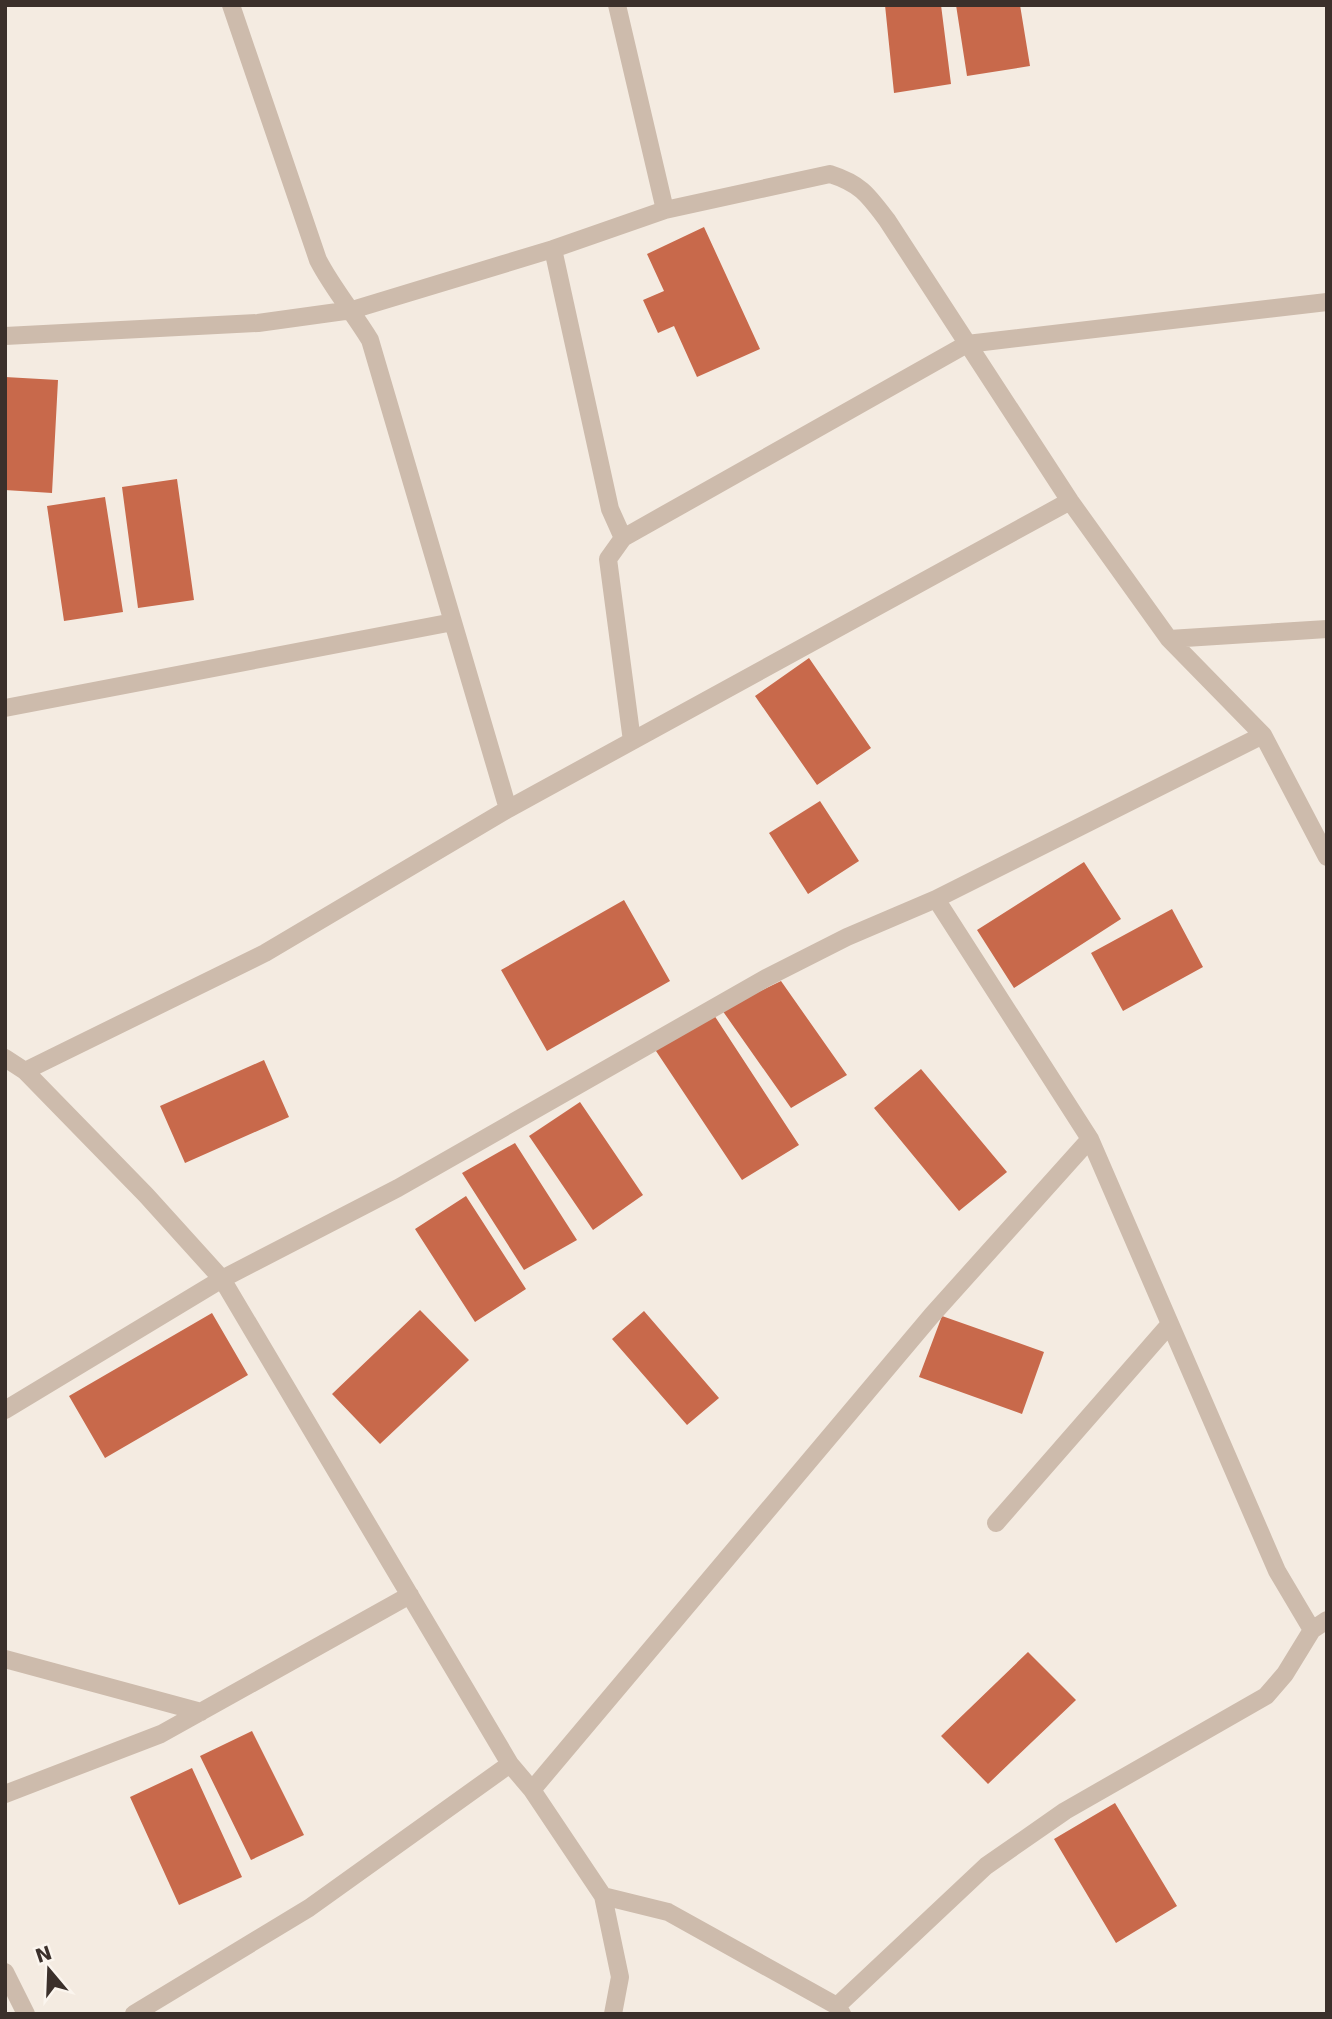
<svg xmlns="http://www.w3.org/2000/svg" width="1332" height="2019" font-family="'DejaVu Sans',sans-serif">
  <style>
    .building { fill: #c8694b }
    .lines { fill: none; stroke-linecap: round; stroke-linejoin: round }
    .minor { stroke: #cdbbac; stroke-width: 18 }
  </style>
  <rect width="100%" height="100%" fill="#f4ebe1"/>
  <!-- building -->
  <path class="building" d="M885 5H941L951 84 894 93Z
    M956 5H1020L1030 66 967 76Z
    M704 227 760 349 697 377 674 326 658 333 643 300 664 291 647 254Z
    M5 377 58 380 52 493 5 490Z
    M177 479 194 600 138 608 122 487Z
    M105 497 123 612 64 621 47 506Z
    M809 658 871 748 817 785 755 696Z
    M820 801 859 861 808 894 769 833Z
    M1084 862 1121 919 1014 988 977 930Z
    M624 900 670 981 547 1051 501 970Z
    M1172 909 1203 967 1123 1011 1091 953Z
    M781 981 847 1075 791 1108 722 1010Z
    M714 1015 799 1145 742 1180 654 1048Z
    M264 1060 289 1117 185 1163 160 1106Z
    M921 1069 1007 1172 959 1211 874 1108Z
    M580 1102 643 1195 593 1230 529 1136Z
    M515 1143 577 1240 524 1270 462 1173Z
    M466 1196 526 1289 475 1322 415 1229Z
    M420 1310 469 1360 380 1444 332 1394Z
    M644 1311 719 1398 687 1425 612 1339Z
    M212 1313 248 1375 105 1458 69 1396Z
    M942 1316 1044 1352 1022 1414 919 1377Z
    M1028 1652 1076 1700 988 1784 941 1736Z
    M252 1731 304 1835 251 1860 200 1756Z
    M192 1768 242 1877 179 1905 130 1797Z
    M1115 1803 1177 1906 1116 1943 1054 1839Z"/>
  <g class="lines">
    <!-- minor -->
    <path class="minor" d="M231 5 318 260C333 289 353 312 370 340L508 809
      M617 5 665 210
      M553 249 610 509 623 538
      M5 336 258 323 352 310 553 249 665 210 830 174C861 184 868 195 887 220L1070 501 1169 639 1263 735 1327 857
      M1169 639 1327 629
      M5 708 453 622
      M632 741 608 559 623 538 967 344 1327 302
      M936 899 1090 1139 1277 1571 1312 1630
      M5 1058 25 1071 146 1195 222 1279 510 1764 532 1790 603 1896 620 1977 613 2014
      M25 1071 265 953 508 809 1070 501
      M5 1410 222 1279 398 1188 766 978 847 937 936 899 1263 735
      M996 1523 1170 1324
      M5 1659 201 1712
      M532 1790 932 1315 1090 1139
      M5 1794 161 1734 410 1595
      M603 1896 668 1912 837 2006 842 2014
      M5 1972 26 2014
      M837 2006 986 1866 1065 1811 1266 1696 1285 1674 1312 1630 1327 1620
      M134 2014 309 1908 510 1764"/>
  </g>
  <!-- border -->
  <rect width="1332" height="2019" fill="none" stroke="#3b302b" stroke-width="14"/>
  <!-- north arrow -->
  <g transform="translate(49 1970) rotate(341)" stroke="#fbf5ee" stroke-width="5" paint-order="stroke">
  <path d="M0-5L12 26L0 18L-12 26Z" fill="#3b302b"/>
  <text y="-10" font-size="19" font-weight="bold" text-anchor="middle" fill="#3b302b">N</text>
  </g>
</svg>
